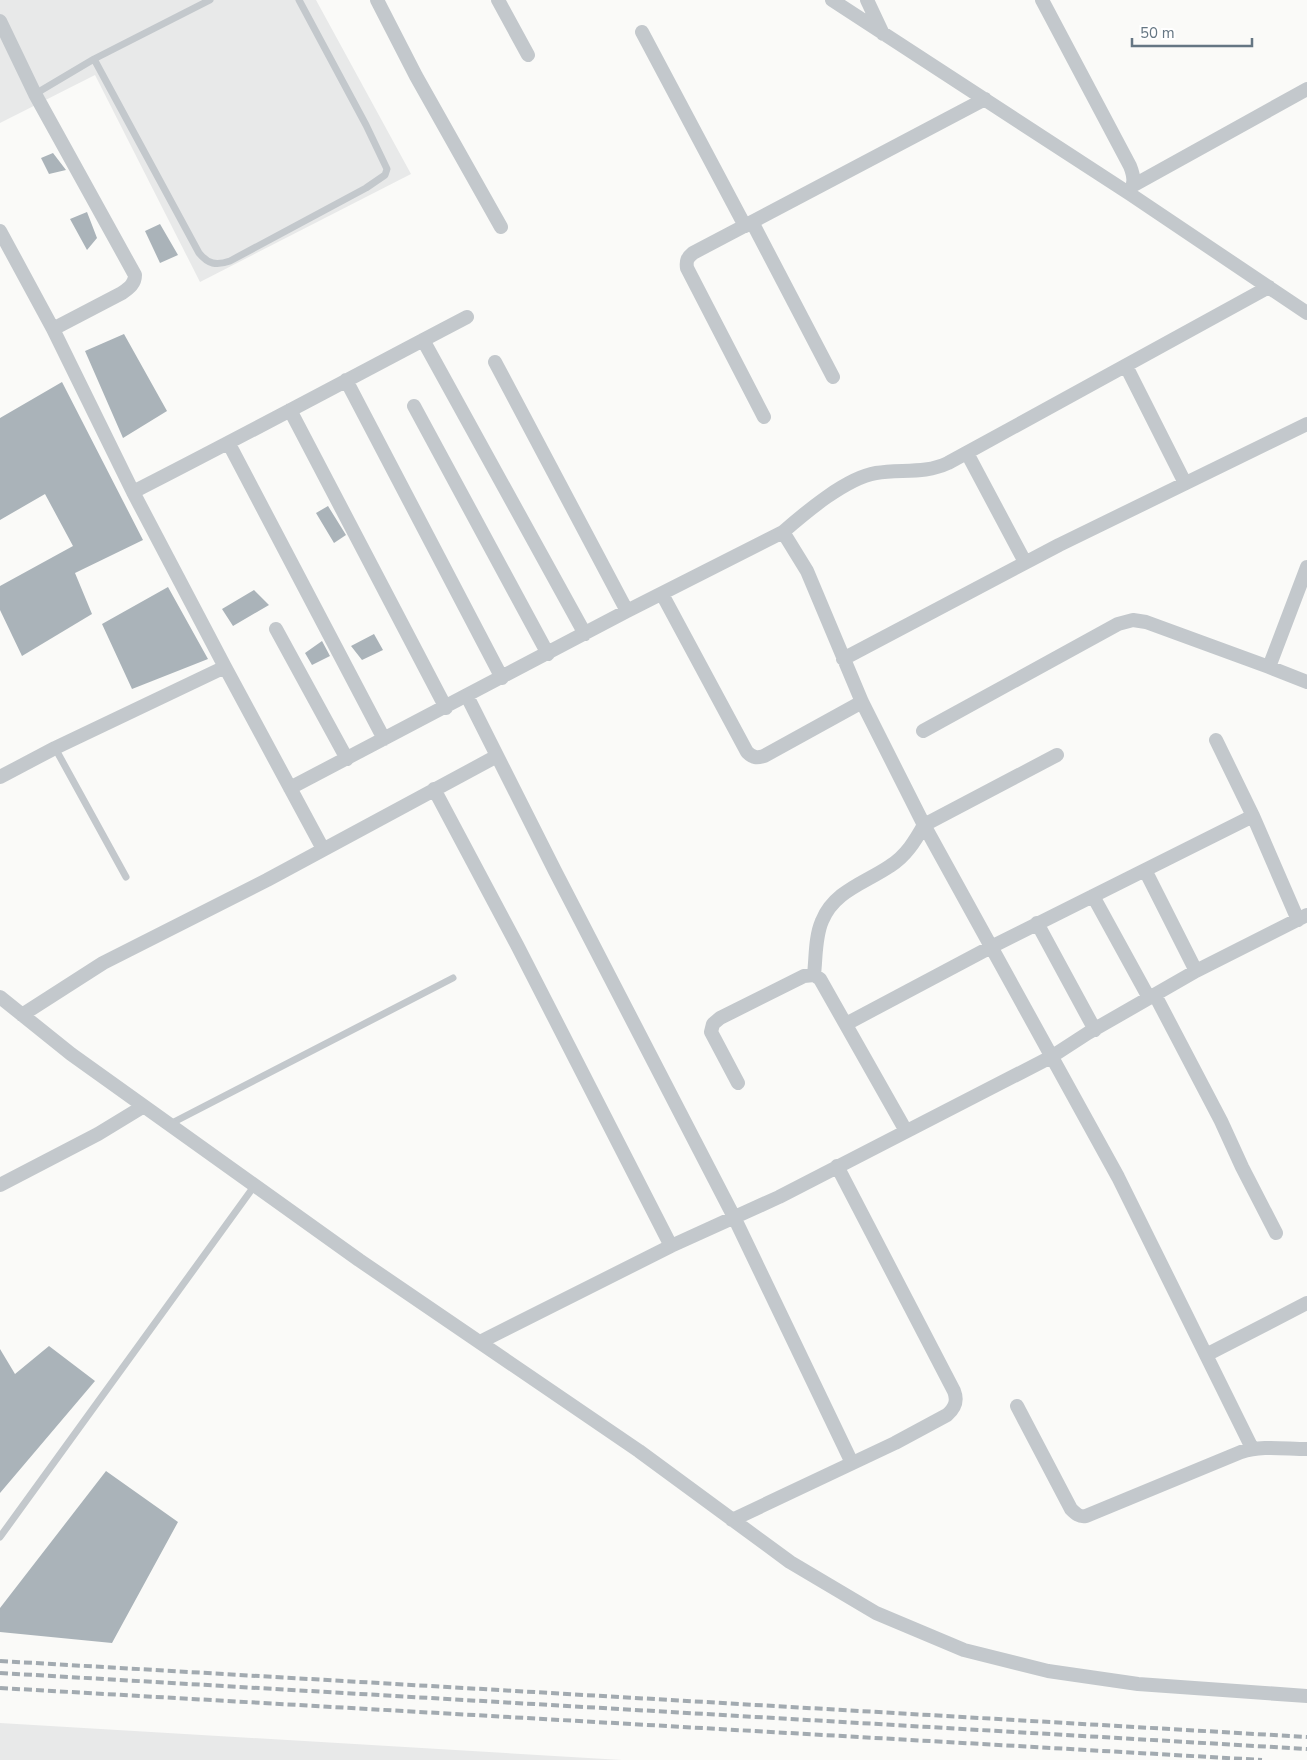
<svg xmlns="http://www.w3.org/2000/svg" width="1307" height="1760" font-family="'Nunito Sans',sans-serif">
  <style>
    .built { fill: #e8e9e9 }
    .building { fill: #aab3b9 }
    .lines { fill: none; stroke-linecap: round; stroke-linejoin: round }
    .service { stroke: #c3c8cc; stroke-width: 7 }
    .minor { stroke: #c3c8cc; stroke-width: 14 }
    .rail { stroke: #a2aab0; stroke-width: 4; stroke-dasharray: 8 4; stroke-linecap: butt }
  </style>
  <rect width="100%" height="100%" fill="#fafaf8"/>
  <!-- built -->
  <path class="built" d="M0 0H316L411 174 200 282 95 75 0 123Z
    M0 1723 622 1760H0Z"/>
  <!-- building -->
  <path class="building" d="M53 153 66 170 49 174 41 158Z
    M87 212 97 238 87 250 70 219Z
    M160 224 178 255 160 263 145 231Z
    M124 334 167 411 123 438 85 351Z
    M62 382 143 540 75 573 92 614 22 656 0 610V586L73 546 45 494 0 520V418Z
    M328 506 346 535 334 543 316 513Z
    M168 587 208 659 132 689 102 624Z
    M254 590 269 605 233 626 222 609Z
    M374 634 383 650 362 660 351 646Z
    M322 641 330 656 312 665 305 653Z
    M49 1346 95 1381 0 1493V1349L15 1374Z
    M106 1471 178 1522 112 1643 0 1632V1608Z"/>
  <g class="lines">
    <!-- service -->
    <path class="service" d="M94 59 199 253C208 264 216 266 230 261L366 188 385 175 387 169 366 125 299 0
      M35 94 94 59 210 0
      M55 748 126 877
      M170 1124 453 978
      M0 1537 255 1185"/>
    <!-- minor -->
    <path class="minor" d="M377 0 416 76 501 227
      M498 0 528 55
      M832 0 1130 194 1307 313
      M867 0 883 34
      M1042 0 1130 166C1134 176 1135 183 1130 194
      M0 21 35 94 135 275C135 284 129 288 122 293L53 329
      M642 32 745 226
      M1134 185 1307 89
      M752 222 833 377
      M0 231 53 329 133 492 225 667 323 849
      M423 340 585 634
      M495 362 627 611
      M1126 366 1185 483
      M346 380 502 678
      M414 406 548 654
      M290 410 446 708
      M764 417 687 268C686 261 687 258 693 253L985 99
      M229 444 384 739
      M967 453 1025 562
      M133 492C245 435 356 375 467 317
      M783 532 807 571 862 702 924 825 1118 1177 1252 1448
      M662 594 747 752C753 758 757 758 764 756L862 702
      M276 629 347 759
      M843 659 1059 545 1307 424
      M1269 667 1307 567
      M467 696 555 871 734 1217 852 1463
      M923 731 1118 624 1133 620 1146 622 1269 667 1307 682
      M1216 740 1253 816 1298 920
      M0 777 55 748 225 667
      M290 788 627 611 783 532C806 512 846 478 876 473 901 469 925 474 948 463L1269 287
      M434 789 517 945 671 1246
      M1145 870 1196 971
      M1093 896 1149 998
      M1037 923 1095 1030
      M814 975C816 957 815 937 822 921 834 891 865 883 890 866 906 856 915 841 924 825L1057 755
      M1155 995 1221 1121 1242 1167 1276 1233
      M0 997 71 1054 359 1260 639 1451 790 1562 876 1613 964 1650 1048 1671 1138 1684 1307 1696
      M22 1015 103 963 267 880 497 756
      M846 1024 991 947 1253 816
      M738 1083 711 1032 713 1024 720 1018 804 976 814 975 820 979 906 1131
      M0 1185 98 1134 144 1106
      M480 1342 671 1246 779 1197 1051 1057 1088 1033 1196 971 1307 915
      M1206 1355 1307 1303
      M1017 1406 1071 1509C1076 1514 1079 1517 1086 1516L1241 1452C1262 1445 1285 1449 1307 1449
      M732 1520 895 1443 947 1415C955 1408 958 1401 954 1391L837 1166"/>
    <!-- rail -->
    <path class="rail" d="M0 1661 1307 1737
      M0 1673 1307 1749
      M0 1688 1262 1760"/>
  </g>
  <!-- scale -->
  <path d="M1132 38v8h120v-8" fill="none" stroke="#657683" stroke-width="2.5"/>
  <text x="1140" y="38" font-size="15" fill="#657683" stroke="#ffffff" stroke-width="4" paint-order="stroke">50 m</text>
</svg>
